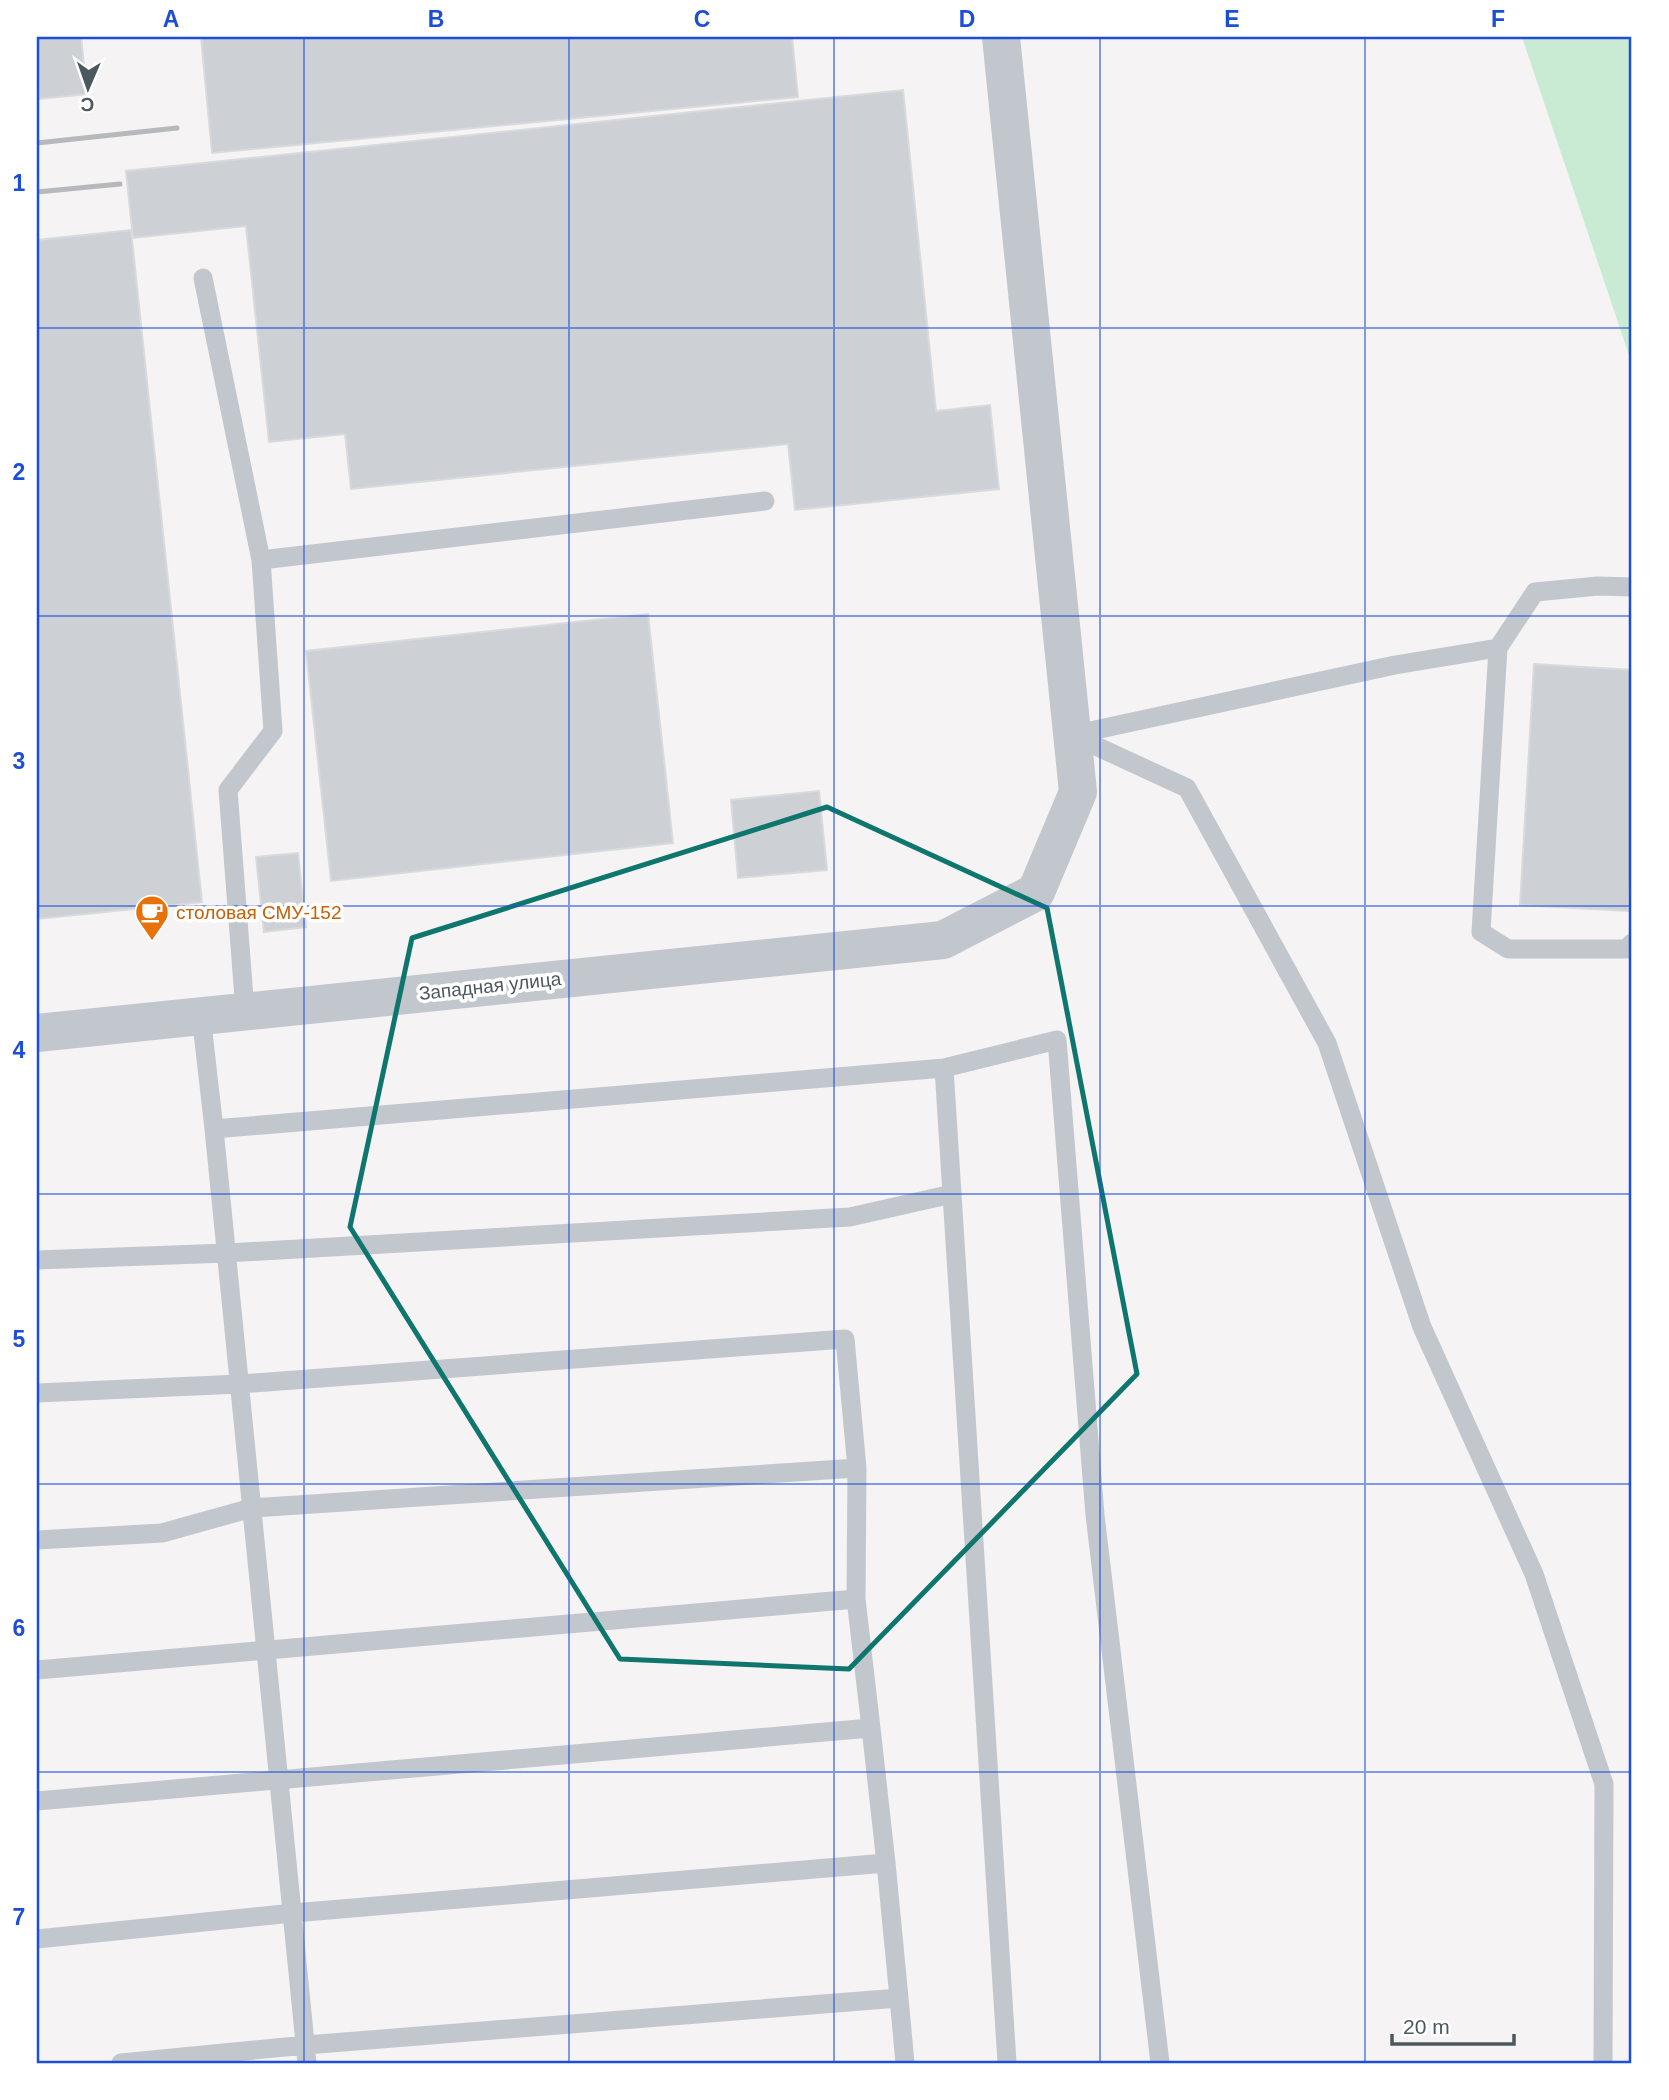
<svg xmlns="http://www.w3.org/2000/svg" width="1669" height="2100" font-family="Helvetica,sans-serif">
  <style>
    .green { fill: #c9ebd4 }
    .building { fill: #cdd0d4; stroke: #d8dadd; stroke-width: 2 }
    .lines { fill: none; stroke-linecap: round; stroke-linejoin: round }
    .service { stroke: #c1c7cd; stroke-width: 19 }
    .minor { stroke: #c1c7cd; stroke-width: 38 }
    .rail { stroke: #b6b8bc; stroke-width: 5 }
    .marked { fill: none; stroke: #0f766e; stroke-width: 5; stroke-linejoin: round }
    .grid { fill: none; stroke: #1d4ed8; stroke-width: 2; stroke-opacity: 0.55 }
    .labels { text-anchor: middle; dominant-baseline: central; stroke-width: 7; stroke-linejoin: round; paint-order: stroke }
    .food-label { font-size: 19px; fill: #c56008; stroke: #fff; text-anchor: start }
    .street-label { font-size: 19px; fill: #4d575e; stroke: #fff }
    .neatline { fill: none; stroke: #1d4ed8; stroke-width: 2.5 }
    .grid-label { font-size: 23px; text-anchor: middle; font-weight: bold; fill: #1d4ed8 }
  </style>
  <rect width="100%" height="100%" fill="#f5f3f3"/>
  <!-- green -->
  <path class="green" d="M1522 37H1632V364Z"/>
  <!-- building -->
  <path class="building" d="M37 37H81L87 94 39 99Z
    M201 37H792L798 97 212 153Z
    M903 90 936 411 990 405 999 489 795 510 788 444 351 489 345 434 269 442 246 226 133 238 126 171Z
    M131 230 202 902 37 919V240Z
    M648 614 673 843 331 881 306 651Z
    M1534 664 1632 670V841L1628 911 1520 905Z
    M819 791 827 870 738 878 731 800Z
    M298 853 306 927 264 932 256 857Z"/>
  <g class="lines">
    <!-- service -->
    <path class="service" d="M203 278 261 560
      M1632 587 1598 586 1535 592 1498 648 1481 932 1508 949H1626L1632 943
      M1072 735 1187 788 1327 1043 1422 1327 1534 1574 1604 1784 1603 2063
      M1072 735 1395 665 1498 648
      M245 1011 228 790 273 731 261 560 765 501
      M201 1015 214 1129 944 1068 1057 1040 1095 1515 1160 2063
      M944 1068 1007 2063
      M214 1129 307 2063
      M37 1260 227 1253 850 1217 952 1194
      M37 1393 240 1384 845 1339 857 1468 252 1508 162 1533 37 1540
      M856 1599 857 1468
      M37 1670 856 1599 871 1728 37 1801
      M871 1728 886 1863
      M37 1939 293 1913 886 1863 899 1998 306 2045 121 2063
      M899 1998 905 2063"/>
    <!-- minor -->
    <path class="minor" d="M37 1033 943 940 1036 892 1078 792 1001 37"/>
    <!-- rail -->
    <path class="rail" d="M37 143 177 128
      M37 192 120 184"/>
  </g>
  <!-- marked area -->
  <path class="marked" d="M827 807 1047 908 1137 1374 849 1669 620 1659 350 1227 412 938Z"/>
  <!-- grid -->
  <path class="grid" d="M304 37V2063M569 37V2063M834 37V2063M1100 37V2063M1365 37V2063M37 328H1632M37 616H1632M37 906H1632M37 1194H1632M37 1484H1632M37 1772H1632"/>
  <!-- icons -->
  <defs>
    <g id="cafe-pin" transform="scale(1.75)"><path d="M0 17L-7.5 6A9.5 9.5 0 1 1 7.5 6Z" fill="#e8710a" stroke="#fff"/><path d="M-5.5-4.5H6V0H3Q3 3.5 0 3.5H-2.5Q-5.5 3.5-5.5 0ZM3-3.2v2h1.7v-2ZM-6 4.5H4V6H-6Z" fill="#fff"/></g>
  </defs>
  <g fill-rule="evenodd">
    <use href="#cafe-pin" x="152" y="912"/>
  </g>
  <g class="labels">
    <!-- food labels -->
    <g class="food-label">
      <text x="176" y="912">столовая СМУ-152</text>
    </g>
    <!-- street labels -->
    <g class="street-label">
      <text transform="translate(490 986) rotate(-6)">Западная улица</text>
    </g>
  </g>
  <!-- border -->
  <rect width="1669" height="2100" fill="none" stroke="#ffffff" stroke-width="77"/>
  <!-- north arrow -->
  <g transform="translate(88 88) rotate(182)" stroke="#ffffff" stroke-width="5" paint-order="stroke">
  <path d="M0-5L12 26L0 18L-12 26Z" fill="#4d575e"/>
  <text y="-10" font-size="19" font-weight="bold" text-anchor="middle" fill="#4d575e">С</text>
  </g>
  <!-- scale -->
  <path d="M1392 2034v10h122v-10" fill="none" stroke="#4d575e" stroke-width="3.5"/>
  <text x="1403" y="2034" font-size="21" fill="#4d575e" stroke="#ffffff" stroke-width="5" paint-order="stroke">20 m</text>
  <rect x="38" y="38" width="1592" height="2024" class="neatline"/>
  <g class="grid-label">
    <text x="171" y="27">A</text>
    <text x="436" y="27">B</text>
    <text x="702" y="27">C</text>
    <text x="967" y="27">D</text>
    <text x="1232" y="27">E</text>
    <text x="1498" y="27">F</text>
    <text x="19" y="191">1</text>
    <text x="19" y="480">2</text>
    <text x="19" y="769">3</text>
    <text x="19" y="1058">4</text>
    <text x="19" y="1347">5</text>
    <text x="19" y="1636">6</text>
    <text x="19" y="1925">7</text>
  </g>
</svg>
